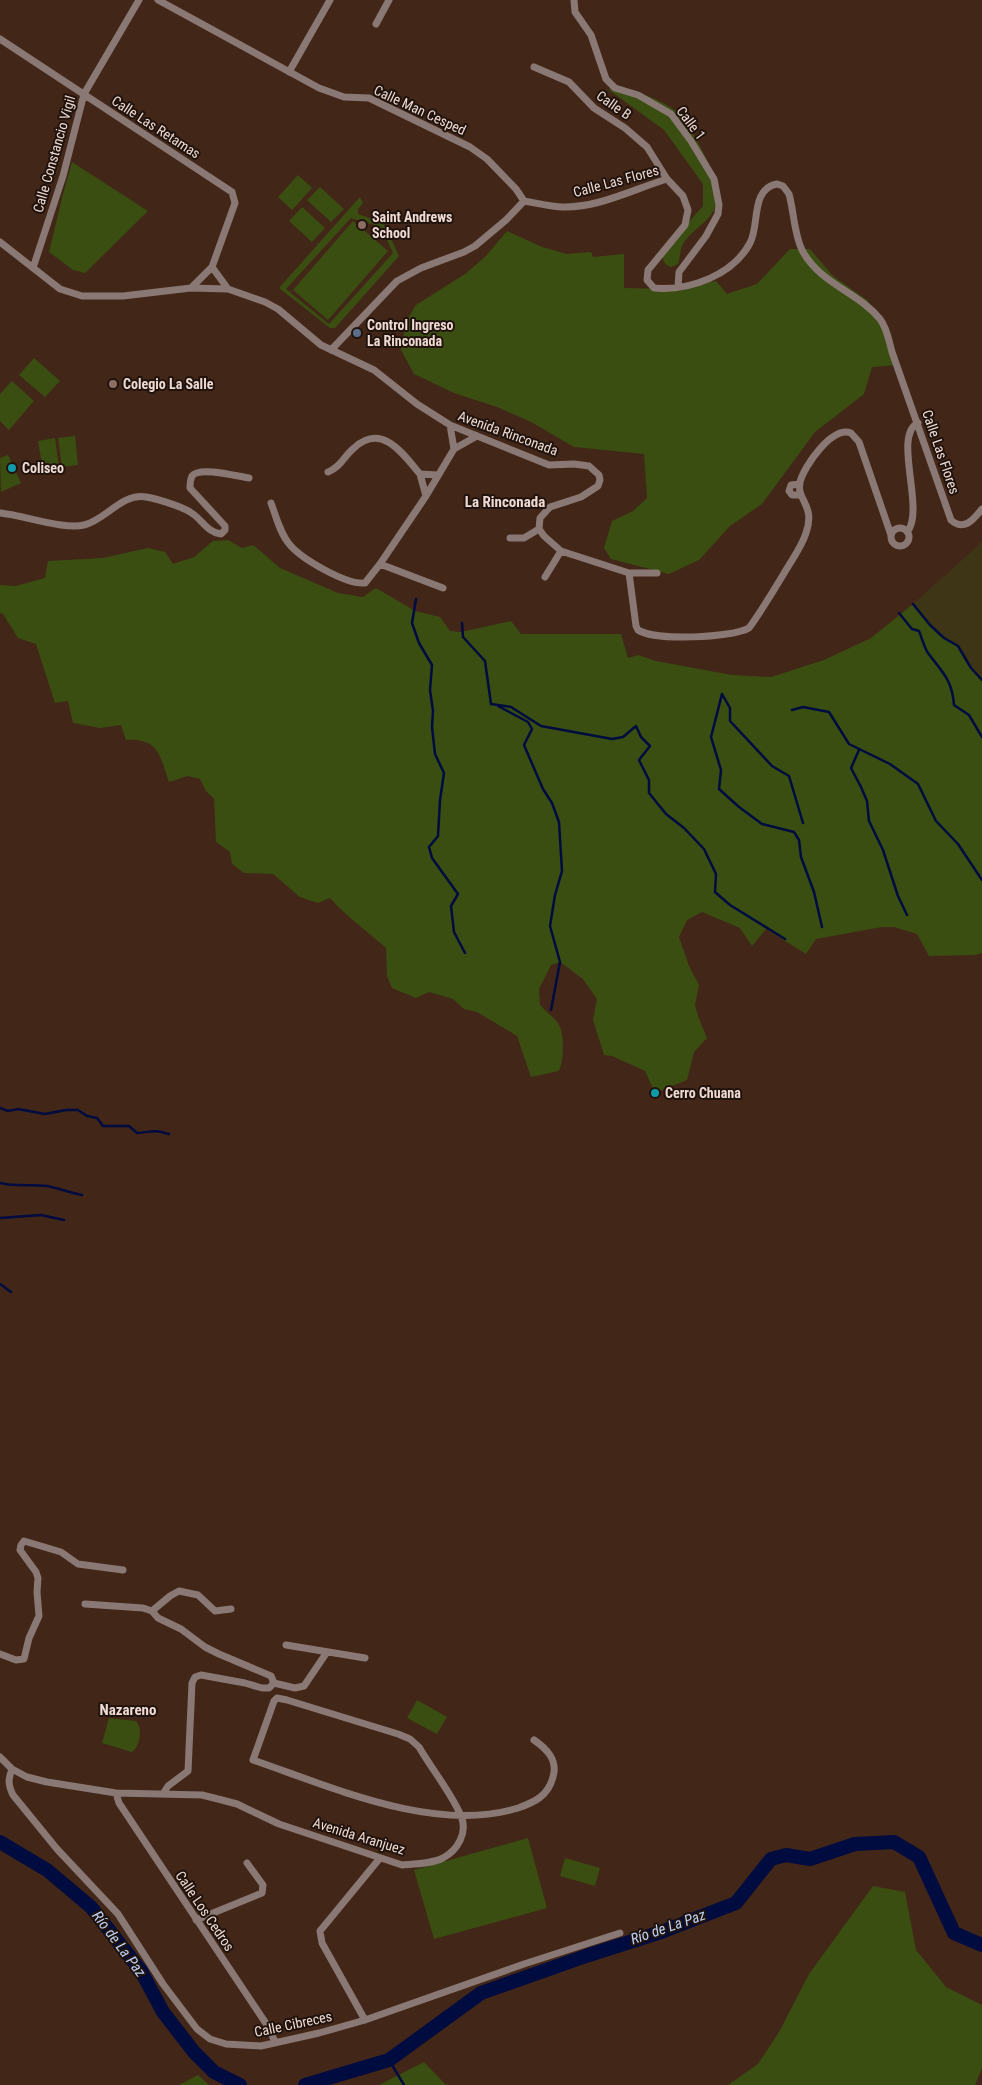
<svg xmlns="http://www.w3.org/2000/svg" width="982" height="2085" font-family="'Roboto Condensed',sans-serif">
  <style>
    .green { fill: #3a4e11; fill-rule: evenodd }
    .sand { fill: #3d3515 }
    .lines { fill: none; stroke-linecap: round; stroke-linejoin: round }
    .stream { stroke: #000b40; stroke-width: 2.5 }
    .river { stroke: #000b40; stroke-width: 14 }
    .minor { stroke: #897874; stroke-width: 7 }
    .education-dot { fill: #8d6e63; stroke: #20130d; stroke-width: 2 }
    .service-dot { fill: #5c6f8a; stroke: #20130d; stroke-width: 2 }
    .culture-dot { fill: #0f9aa8; stroke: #20130d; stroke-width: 2 }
    .labels { text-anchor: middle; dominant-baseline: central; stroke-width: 4; stroke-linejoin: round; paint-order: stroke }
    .street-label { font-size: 14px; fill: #eedad2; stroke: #20130d }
    .poi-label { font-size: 14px; font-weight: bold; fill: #eedad2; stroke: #20130d; text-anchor: start }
    .neighbourhood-label { font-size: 15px; font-weight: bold; fill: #eedad2; stroke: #20130d }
    .water-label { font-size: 15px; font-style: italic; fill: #bcd1f4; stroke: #20130d }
  </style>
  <rect width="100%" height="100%" fill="#422618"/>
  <!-- green -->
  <path class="green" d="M613 85C634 91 660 98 677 112 690 123 718 177 718 193 719 198 717 204 715 208 708 224 690 230 682 246 680 251 680 259 678 264L671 267C663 264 662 260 663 251L703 206V184L664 130 609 90Z
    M72 162 148 211 85 273 73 270 49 252 63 194Z
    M298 175 312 188 292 210 278 197Z
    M320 187 344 209 331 222 307 200Z
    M360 197 363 203 358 209V214L381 222 385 226 399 256 335 328H330L279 288ZM351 218 381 227 393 253 329 324 286 289Z
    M302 207 325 228 312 242 289 221Z
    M353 221 388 251 328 320 293 290Z
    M507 231 542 247 567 254 591 252 593 257 624 254V288L674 289 716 281 727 294 757 284 790 249H810L833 276 867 300 886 324 898 365 872 367 864 394 815 432 762 504 730 526 699 560 669 574 611 559 604 548 612 521 633 511 647 498 644 454 574 447 531 422 497 407 454 393 414 374 400 348 408 318 416 305 465 274 486 256Z
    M34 358 60 381 45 397 19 375Z
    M12 381 34 401 9 430 0 421V394Z
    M75 436 78 465 62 467 58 438Z
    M55 438 59 467 43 470 38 441Z
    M8 455 21 483 1 492 0 458Z
    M228 540 242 548 253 545 280 568 338 593 363 597 376 588 415 611 440 617 450 631 461 632 511 621 521 634H621L628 658 638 655 656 661 732 675 771 677 824 660 871 638 913 604 930 625 944 638 958 646 971 668 982 680V953L975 955 929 956 917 934 894 927H882L816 939 806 954 766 929 752 946 740 928 702 912 687 920 679 937 689 966 699 985 695 1005 699 1019 707 1038 694 1052 687 1080 655 1093 645 1071 612 1056 604 1055 593 1020 597 999 583 979 560 962 551 965 539 989 540 1005C545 1011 553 1016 558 1023 565 1034 564 1059 559 1071L531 1077 517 1036 477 1012 464 1009 453 999 429 992 416 998 392 988 387 976 386 948C367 931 347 917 330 898L318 903 300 897 273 874 244 873 232 864 230 852 216 842 214 799 206 791 200 779 188 776 169 782C160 756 159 738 126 740L121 725 100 728 73 723 68 701 55 703 36 644 18 638 3 614 0 613V585L16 586 45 578 48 561 103 558 148 548 165 552 173 564 194 557 213 541Z
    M417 1700 447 1717 437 1734 407 1718Z
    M109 1718 136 1721C143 1729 140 1746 132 1752L102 1743Z
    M528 1838 547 1908 434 1939 414 1870Z
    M565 1858 600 1868 595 1886 560 1876Z
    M873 1886 905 1892 916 1950 946 1987 982 2005V2068L975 2085H728L758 2064 779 2032 809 1974Z
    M424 2062 445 2084 449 2085H379Z
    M198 2075 209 2085H179Z"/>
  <!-- sand -->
  <path class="sand" d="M982 542V680L971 668 958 646 944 638 930 625 913 604Z"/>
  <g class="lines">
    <!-- stream -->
    <path class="stream" d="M416 599 412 623 419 643 432 665 430 690 433 711 432 727 435 754 444 773 440 800 438 836 429 847 432 858 458 894 451 906 454 932 465 953
      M913 604 930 625 944 638 958 646 971 668 982 680
      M899 613 912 629 919 631C922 638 924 647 928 653 942 672 952 679 954 705L969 715 982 737
      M462 623 463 637 485 661 491 704 511 707 541 726 612 739 623 737 636 726 641 737 650 746 639 760 649 780V793L666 814 684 828 704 849 716 874 715 892 730 905 785 939
      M722 694 711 737 721 770 719 789 739 807 762 824 794 832 799 840 801 857 814 892 822 927
      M722 694 730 708V721L772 766 789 776 803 823
      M498 706 528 722 532 729 524 745 543 789 552 803 559 822 562 871 555 895 550 926 560 962 551 1010
      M792 710 803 707 829 712 849 744 890 764 918 784 936 821 958 844 982 880
      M859 750 851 768 861 787 867 801 869 821 883 850 898 896 907 915
      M0 1108 8 1111 18 1109 45 1114 66 1110H78L87 1116 97 1118 103 1126H129L137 1133C152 1132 152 1129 169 1134
      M0 1183C16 1187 31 1184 47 1186 59 1188 70 1193 82 1195
      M0 1218 41 1215 64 1220
      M0 1284 11 1292
      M389 2060 404 2085
      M228 2085 232 2081"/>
    <!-- river -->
    <path class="river" d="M0 1842 47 1870 91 1907 141 1971 163 2012 194 2052 214 2072 240 2085
      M305 2085 389 2060 481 1993 586 1956 661 1932 736 1903 771 1859 786 1855 810 1859 855 1844 894 1842 919 1857 954 1933 982 1945"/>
    <!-- minor -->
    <path class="minor" d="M158 0 319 88 344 97 369 98 470 147 487 159 516 189 524 201
      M574 0 575 12 591 35 606 79 615 88 638 95 671 114 691 141 714 179 719 205 718 214 706 236 679 272 678 287
      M376 24 389 0
      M0 39 232 192 235 203 212 267 191 288
      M534 67 569 82 594 108 625 128 647 147 667 179 683 196 688 210 685 225 648 270 647 280 654 288C690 291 733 275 750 243 760 225 750 189 777 184L783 186 789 194C794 212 794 234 802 250 819 283 858 292 880 319 887 328 889 341 892 352L951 520C964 532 974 519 982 509
      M289 72 330 0
      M0 242 60 289 82 296H123L191 288 228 289 265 302 278 309 321 345 374 370 417 404 450 425 549 465 574 464 589 466 599 475 600 480 598 486 581 497 550 507 540 518 539 529 544 536 561 551 629 573 636 626 638 630C654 641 732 638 749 628 762 610 774 590 786 570 793 558 802 546 806 533 816 505 796 500 800 482 804 466 832 426 851 433L859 442 891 535
      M212 267 228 289
      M33 268 63 176 84 94 139 0
      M331 350 397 281 421 268 464 252 475 246 506 220 524 201C537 203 550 207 563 207 598 208 634 189 667 179
      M450 425 454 449
      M328 472C341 467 344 456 354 448 382 422 403 454 420 474L438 475
      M420 474 426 496
      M800 484 791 485 789 491 792 495H801
      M271 503C276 516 280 534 290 545 302 559 346 585 365 583L380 564 426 496 454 449 477 436
      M0 513C23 515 63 530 84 525 106 520 121 493 146 497 158 499 184 507 193 514 203 521 207 532 221 534L225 530V526L190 488C190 484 190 480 192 476 199 466 237 476 249 478
      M891 537a9 9 0 1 1 18 0a9 9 0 1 1-18 0Z
      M907 532C926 511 892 435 918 423
      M510 538H524L539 529
      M380 564 443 588
      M629 573H657
      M545 577 561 551
      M85 1604 143 1608 152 1611 158 1618 181 1629 205 1647 219 1654 271 1676 274 1683 269 1688H262L245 1683 201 1675 195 1677 192 1683 188 1771 168 1786 163 1794
      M152 1611 170 1596 179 1591 198 1595 215 1611 231 1609
      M286 1645 365 1658
      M0 1654 16 1660 24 1659 29 1638 39 1616 37 1592 38 1578 36 1572 20 1550 21 1545 24 1541 61 1552 78 1564 123 1570
      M274 1683 295 1688 304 1686 327 1652
      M0 1757 12 1769 27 1777 47 1782 116 1793 202 1795 218 1799 237 1804 279 1824 402 1865C415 1864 431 1864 443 1858 458 1850 468 1832 461 1816 452 1794 431 1768 419 1747L410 1739 398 1734 287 1700 277 1698 274 1701 253 1760C332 1787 435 1834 518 1808 535 1802 548 1796 553 1777 558 1760 547 1749 534 1740
      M12 1769C8 1779 8 1785 13 1795L57 1849 118 1914 163 1984 197 2029 210 2039 226 2044 261 2046 319 2033 365 2020 524 1964 620 1933
      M116 1793 119 1803 269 2028 275 2042
      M196 1920 262 1893 263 1885 247 1863
      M365 2020 322 1943 320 1931 380 1858"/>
  </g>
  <!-- markers -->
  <g class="education-dot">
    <circle cx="362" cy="225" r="5"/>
    <circle cx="113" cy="384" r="5"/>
  </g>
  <circle class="service-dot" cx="357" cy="333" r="5"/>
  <g class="culture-dot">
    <circle cx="12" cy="468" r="5"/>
    <circle cx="655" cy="1093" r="5"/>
  </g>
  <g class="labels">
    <!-- street labels -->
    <g class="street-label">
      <text transform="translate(614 105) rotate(35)">Calle B</text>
      <text transform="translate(420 110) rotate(25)">Calle Man Cesped</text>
      <text transform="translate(691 123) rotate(53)">Calle 1</text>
      <text transform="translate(156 127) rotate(33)">Calle Las Retamas</text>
      <text transform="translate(54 154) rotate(-74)">Calle Constancio Vigil</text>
      <text transform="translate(616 181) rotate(-15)">Calle Las Flores</text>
      <text transform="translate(508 433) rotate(20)">Avenida Rinconada</text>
      <text transform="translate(941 452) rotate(71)">Calle Las Flores</text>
      <text transform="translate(359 1836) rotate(17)">Avenida Aranjuez</text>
      <text transform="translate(205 1911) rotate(56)">Calle Los Cedros</text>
      <text transform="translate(293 2024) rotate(-12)">Calle Cibreces</text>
    </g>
    <!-- poi labels -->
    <g class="poi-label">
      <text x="372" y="217">Saint Andrews<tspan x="372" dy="16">School</tspan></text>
      <text x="367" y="325">Control Ingreso<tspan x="367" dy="16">La Rinconada</tspan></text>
      <text x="123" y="384">Colegio La Salle</text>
      <text x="22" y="468">Coliseo</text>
      <text x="665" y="1093">Cerro Chuana</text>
    </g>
    <!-- neighbourhood labels -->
    <g class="neighbourhood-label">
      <text x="505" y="502">La Rinconada</text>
      <text x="128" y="1710">Nazareno</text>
    </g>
    <!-- water labels -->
    <g class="water-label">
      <text transform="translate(668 1927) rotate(-19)">Río de La Paz</text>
      <text transform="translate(119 1944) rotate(53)">Río de La Paz</text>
    </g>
  </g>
</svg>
